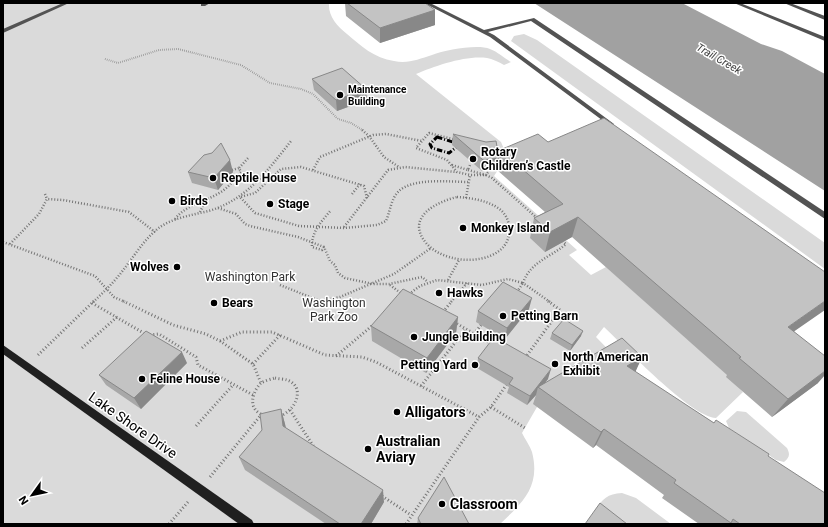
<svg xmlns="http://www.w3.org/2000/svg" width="828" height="527" font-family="Roboto,sans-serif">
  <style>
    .green { fill: #dadada }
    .water { fill: #a1a1a1 }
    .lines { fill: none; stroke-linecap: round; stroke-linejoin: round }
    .path-far2 { stroke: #757575; stroke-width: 2; stroke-dasharray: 0.5 1.5; stroke-linecap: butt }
    .path-far1 { stroke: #757575; stroke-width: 2.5; stroke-dasharray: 1 2; stroke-linecap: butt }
    .path { stroke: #757575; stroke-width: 3; stroke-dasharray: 1 2.5; stroke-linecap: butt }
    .lane { fill: #535353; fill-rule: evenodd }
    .secondary { fill: #202020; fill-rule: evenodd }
    .rail { stroke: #000; stroke-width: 3; stroke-dasharray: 5.5 2 1 2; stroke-linecap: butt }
    .wall { fill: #a8a8a8 }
    .shaded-wall { fill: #888 }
    .building { fill: #c3c3c3; stroke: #888 }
    .poi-dot { fill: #000; stroke: #fff; stroke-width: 1.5 }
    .labels { text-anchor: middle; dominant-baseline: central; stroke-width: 3; stroke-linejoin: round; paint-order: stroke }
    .far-poi-label { font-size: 10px; font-weight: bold; fill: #000; stroke: #fff; text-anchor: start }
    .far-water-label { font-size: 11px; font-style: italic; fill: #424242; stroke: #fff }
    .poi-label { font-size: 12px; font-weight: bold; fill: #000; stroke: #fff; text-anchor: start }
    .park-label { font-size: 12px; fill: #313131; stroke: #fff }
    .near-poi-label { font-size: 14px; font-weight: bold; fill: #000; stroke: #fff; text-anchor: start }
    .near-street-label { font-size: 14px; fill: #000; stroke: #fff }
  </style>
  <rect width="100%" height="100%" fill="#fff"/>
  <!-- green -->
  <path class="green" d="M3 3H329C328 16 337 26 347 34 361 46 374 58 394 61 408 64 419 59 432 55 446 50 477 44 490 49 498 52 504 58 511 62L504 65C499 62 492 59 487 58 466 55 435 66 416 74L501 142 507 156 494 176 577 250 569 255 591 275 606 267 728 375 743 392 716 418C691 417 625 347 604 327L596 337 641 383 632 397 577 361 537 407 522 433C525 439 530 446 532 452 541 487 522 503 500 524H3Z
    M524 34 537 40 825 243V269L511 41 514 36Z
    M737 411 746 412 787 448C790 454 790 457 784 462L776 460 729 428 726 421Z
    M622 493 636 498 671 524H611L595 511C602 499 607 494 622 493Z"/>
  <!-- water -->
  <path class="water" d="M534 3H682L761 44 782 51 825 74V191Z"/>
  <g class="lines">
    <!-- path-far2 -->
    <path class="path-far2" d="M105 59 118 63 159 50 178 49 241 65 270 83 301 89 313 94 338 119 351 123 364 131"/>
    <!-- path-far1 -->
    <path class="path-far1" d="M362 130 369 136 384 157 399 167
      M456 140 429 133 416 148 447 160 457 172 470 175H486L492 178 537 218
      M495 150 500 154 497 159
      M452 165 468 170 470 165
      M232 170 239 168
      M313 170 320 157 373 135 386 134 422 141
      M468 170 486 175 491 168
      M45 194 47 199
      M352 194 360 184
      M457 197C471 198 486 200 498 208 504 212 508 218 509 226 513 256 476 264 453 258 444 256 433 251 427 244 404 218 436 202 457 197Z
      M367 198 364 186 301 167 281 169 255 193 240 197 255 213 299 226 344 228 377 225 386 221C390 212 391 199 398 192 412 177 451 182 469 182
      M466 198 470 175
      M218 208 236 214 245 224 250 226 298 237 324 247 330 261 335 265 338 273 345 278 373 284H389L422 277 428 282
      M200 212 206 200
      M175 219C187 204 205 202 221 192 229 187 235 179 241 172L239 168 249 157
      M344 227 388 170 405 167 456 172
      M3 242 95 276 114 297 125 302
      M10 244 39 214 47 199 63 200 129 212 155 232
      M324 247 322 250 312 247C311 232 322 221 331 210
      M448 280 459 260
      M280 285 320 301 340 297 394 274 431 248
      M390 285 402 294
      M409 294 420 286 437 280 482 285 508 279 523 283 517 292
      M93 302C104 292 115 281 124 269 135 255 145 238 160 227 175 217 194 215 212 210 248 198 268 170 291 141
      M451 302 467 283
      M550 302 523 283C530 262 551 257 566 244L561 240"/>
    <!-- path -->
    <path class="path" d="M123 301 173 325 206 334 220 341 253 364 261 383
      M92 303 147 335 159 334 196 357 198 365 253 395
      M443 312 452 301
      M454 322 493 345
      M474 334 481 325
      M484 338 490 331
      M220 341 242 332H272L325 355 362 357 376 362 479 417
      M82 348 117 317
      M38 355 94 301
      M336 356 373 325
      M525 358 560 310 548 301
      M253 364 280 335
      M275 378C279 379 284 379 287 380 313 389 285 431 259 413 248 406 253 391 261 383 264 381 271 379 275 378Z
      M421 386 465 330
      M491 407 525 428
      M290 410 314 447
      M196 426 233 385
      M210 477 261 415
      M382 496 411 515
      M169 524 188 502
      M406 524 479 417 491 407 507 384"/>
    <!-- lane -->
    <path class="lane" d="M63 3H69L3 33V29Z
      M204 3H210L205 6H201V4Z
      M424 3H430L484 30 534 18 825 212V219L531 21 488 32 494 35 614 124V126H610L490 37Z
      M734 3H740L825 37V41Z
      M784 3H790L825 16V20Z"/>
    <!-- secondary -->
    <path class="secondary" d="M3 345 252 520 254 524H239L3 354Z"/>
    <!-- rail -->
    <path class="rail" d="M437 137 456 143 458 146 449 153 432 148 430 144Z"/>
  </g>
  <!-- wall -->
  <path class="wall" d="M345 3H425L435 10V25L380 43 346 16Z
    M312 79 367 100 337 111 314 90Z
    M453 134 499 157 500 150 794 331 818 383 772 417 726 377 727 375 572 237 545 252 530 238 534 218 545 212 497 170 498 169 482 171 452 145Z
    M212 153 233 172 218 190 192 183 188 172Z
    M529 309 505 339 476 322 478 311Z
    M458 317 456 333 426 373 372 341 371 326Z
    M552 333 581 336 570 351 550 339Z
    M642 357 635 372 714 423 768 456 825 524H699L662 498 664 495 596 445 593 448 533 404 536 395 527 405 507 393 509 387 477 368 478 358 548 379 544 383Z
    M187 363 141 409 106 385 99 375Z
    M281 409 285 424 286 428 384 502 371 524H326L245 470 239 457Z
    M418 518 469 524H417Z"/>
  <!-- shaded-wall -->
  <path class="shaded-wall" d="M435 10V25L380 43V28Z
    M366 89 367 100 337 111 336 100Z
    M499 158 498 169 482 171 483 160Z
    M230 160 233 172 218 190 214 178Z
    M578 217 572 237 545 252 550 232Z
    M532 298 529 309 505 339 507 328Z
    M825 301V310L773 346 788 327Z
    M458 317 456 333 426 373 427 358Z
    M583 331 581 336 570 351 572 345Z
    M182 352 187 363 141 409 134 398Z
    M642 357 634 375 627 366Z
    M551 369 548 379 540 389 538 387 536 395 527 405 530 396Z
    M825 371V375L818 383 772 417 788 399Z
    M281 409 285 424 288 440 283 426Z
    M604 429 596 445 593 448 601 432Z
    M383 490 384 502 371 524H361Z"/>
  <!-- building -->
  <path class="building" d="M347 3H425L435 10 380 28Z
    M342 68 366 89 336 100 312 79Z
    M604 118 825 272V301L788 327 825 356V371L788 399 739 358 741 357 578 217 550 232 534 218 563 204 500 150 538 134 548 142Z
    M453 134 486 142 496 141 499 158 483 160Z
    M221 143 230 160 214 178 188 172 204 155 212 153Z
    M503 282 532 298 507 328 478 311Z
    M403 289 458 317 427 358 371 326Z
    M564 319 583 331 572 345 552 333Z
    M146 331 182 352 134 398 99 375Z
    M494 337 551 369 530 396 509 384 513 378 478 358Z
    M622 338 642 357 627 366 714 423 716 420 769 454 768 456 825 493V524H740L733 519 731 523 674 483 676 480 604 429 601 432 538 387Z
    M281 409 283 426 383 490 361 524H340L239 457 262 430 260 414Z
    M444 477 469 524H421L418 518Z
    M600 503 627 524H585Z"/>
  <!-- markers -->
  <g class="poi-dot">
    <circle cx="340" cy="95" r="4"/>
    <circle cx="473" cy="159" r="4"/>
    <circle cx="213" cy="178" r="4"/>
    <circle cx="172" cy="201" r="4"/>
    <circle cx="270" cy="204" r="4"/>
    <circle cx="463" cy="228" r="4"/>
    <circle cx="177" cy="267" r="4"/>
    <circle cx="439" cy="293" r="4"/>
    <circle cx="214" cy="303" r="4"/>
    <circle cx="503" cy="316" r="4"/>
    <circle cx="414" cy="337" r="4"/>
    <circle cx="555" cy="364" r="4"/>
    <circle cx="475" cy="365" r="4"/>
    <circle cx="142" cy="379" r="4"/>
    <circle cx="397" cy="412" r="4"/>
    <circle cx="368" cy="449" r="4"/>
    <circle cx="442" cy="504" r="4"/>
  </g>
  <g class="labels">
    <!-- far-poi labels -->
    <g class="far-poi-label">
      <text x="348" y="89">Maintenance<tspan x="348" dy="12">Building</tspan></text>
    </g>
    <!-- far-water labels -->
    <g class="far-water-label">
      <text transform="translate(719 59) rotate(30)">Trail Creek</text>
    </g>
    <!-- poi labels -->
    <g class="poi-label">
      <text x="481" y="152">Rotary<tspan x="481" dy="14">Children’s Castle</tspan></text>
      <text x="221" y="178">Reptile House</text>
      <text x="180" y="201">Birds</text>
      <text x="278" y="204">Stage</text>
      <text x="471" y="228">Monkey Island</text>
      <text x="169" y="267" text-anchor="end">Wolves</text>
      <text x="447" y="293">Hawks</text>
      <text x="222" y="303">Bears</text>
      <text x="511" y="316">Petting Barn</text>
      <text x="422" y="337">Jungle Building</text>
      <text x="563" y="357">North American<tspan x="563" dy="14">Exhibit</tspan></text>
      <text x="467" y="365" text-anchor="end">Petting Yard</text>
      <text x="150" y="379">Feline House</text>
    </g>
    <!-- park labels -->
    <g class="park-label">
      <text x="250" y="277">Washington Park</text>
      <text x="334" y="303">Washington<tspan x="334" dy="14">Park Zoo</tspan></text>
    </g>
    <!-- near-poi labels -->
    <g class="near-poi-label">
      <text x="405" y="412">Alligators</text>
      <text x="376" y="441">Australian<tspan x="376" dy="16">Aviary</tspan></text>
      <text x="450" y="504">Classroom</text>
    </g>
    <!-- near-street labels -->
    <g class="near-street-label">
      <text transform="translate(133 425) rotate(35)">Lake Shore Drive</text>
    </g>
  </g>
  <!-- border -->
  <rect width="828" height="527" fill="none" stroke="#000000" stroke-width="8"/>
  <!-- north arrow -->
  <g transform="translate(32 495) rotate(237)" stroke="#ffffff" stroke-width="3" paint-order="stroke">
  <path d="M0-3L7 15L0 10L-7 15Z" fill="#000000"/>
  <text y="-6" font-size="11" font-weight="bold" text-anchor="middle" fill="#000000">N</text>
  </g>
</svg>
